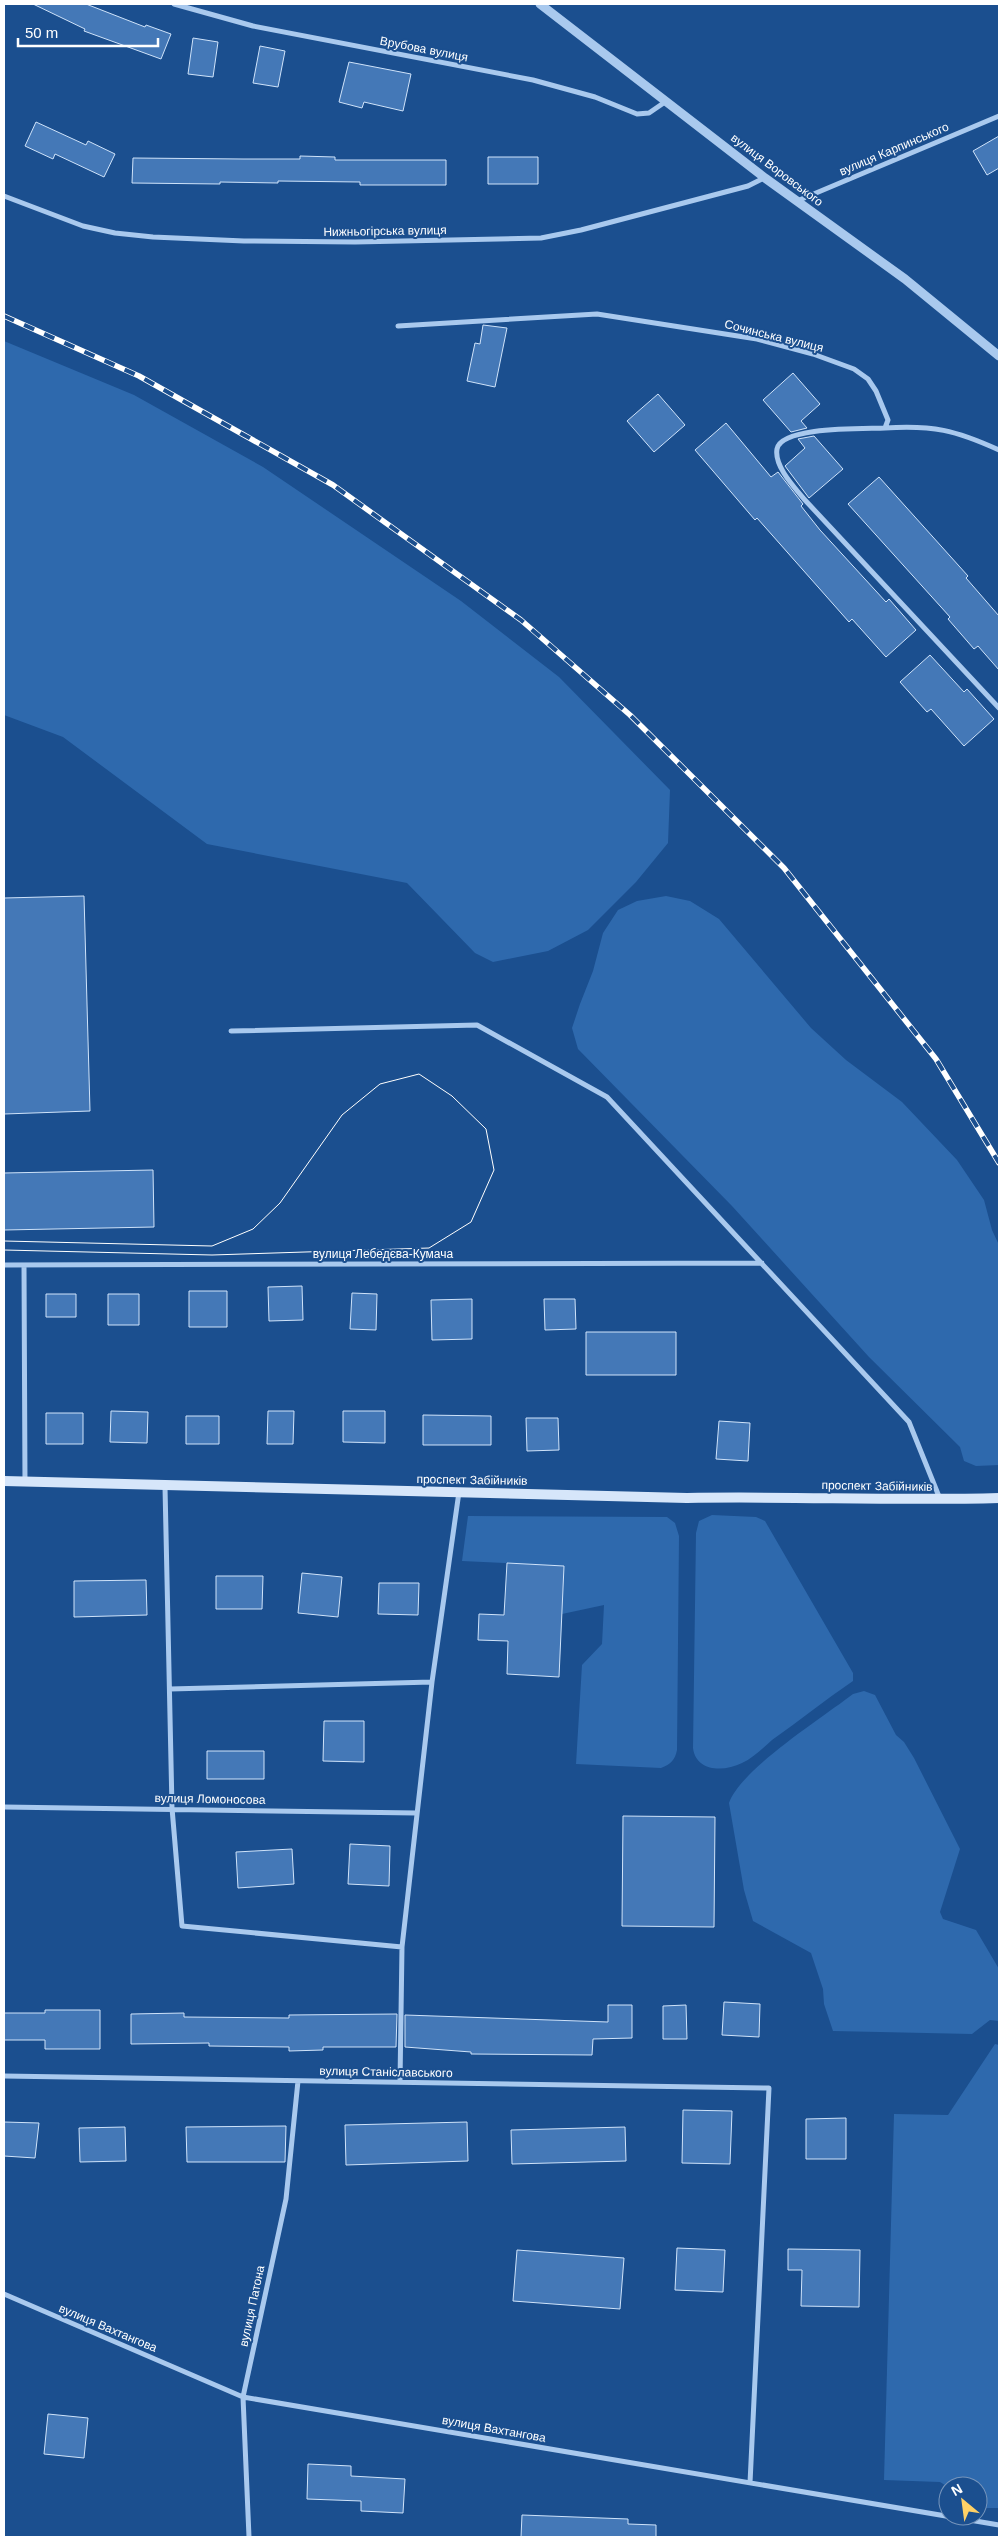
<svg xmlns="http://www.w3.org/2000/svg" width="1003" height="2541" font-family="Helvetica,sans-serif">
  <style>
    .green { fill: #2e69ad }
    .building { fill: #4478b7; stroke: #cfe3fa }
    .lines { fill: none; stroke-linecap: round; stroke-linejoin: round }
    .minor { stroke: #a9c9ee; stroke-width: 5 }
    .tertiary { stroke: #a9c9ee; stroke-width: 9 }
    .secondary { stroke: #d6e6fa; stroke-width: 10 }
    .tram { stroke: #fff; stroke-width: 1 }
    .rail-casing { stroke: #fff; stroke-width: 5.5 }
    .rail { stroke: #1b4f8f; stroke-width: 4; stroke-dasharray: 11; stroke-linecap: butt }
    .labels { text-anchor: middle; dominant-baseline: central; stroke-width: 4; stroke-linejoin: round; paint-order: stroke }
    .street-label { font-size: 12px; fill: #fff; stroke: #1b4f8f }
  </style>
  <rect width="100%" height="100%" fill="#1b4f8f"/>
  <!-- green -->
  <path class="green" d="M4 341 134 395 263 467 461 601 559 677 670 790 668 843 636 882 588 930 548 951 493 962 475 953 407 883 207 844 63 737 4 715Z
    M666 896 690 901 719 919 811 1028 846 1060 902 1102 957 1160 984 1200 992 1230 999 1245V1465L976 1466 964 1461 960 1447 869 1357 732 1206 578 1049 572 1028 580 1004 593 971 603 933 618 910 637 901Z
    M712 1515 756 1517 765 1521 853 1673V1681C825 1700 799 1721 772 1740 763 1748 753 1758 742 1763 724 1772 696 1772 693 1748L696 1533 699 1521Z
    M468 1516 667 1517 675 1523 679 1536 677 1750C675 1760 671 1764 661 1768L576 1764 582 1665 602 1644 604 1605 562 1614 564 1566 462 1561Z
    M864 1691 875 1695 896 1735 904 1742 914 1758 960 1849 940 1912 943 1919 976 1930 999 1969V2021L990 2020 972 2034 833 2031 824 2004 823 1989 811 1953 753 1921 744 1890 729 1803C741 1769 822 1718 853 1694Z
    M995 2044 999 2045V2508H980L978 2507V2486L948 2487 940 2482 884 2480 894 2114 948 2115Z"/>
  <!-- building -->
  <path class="building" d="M33 4H86L145 27 146 25 171 34 161 59 84 31 85 29Z
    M193 38 218 42 213 77 188 74Z
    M260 46 285 51 278 87 253 83Z
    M349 62 411 74 403 111 364 102 362 108 339 102Z
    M36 122 86 145 88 141 115 154 104 177 55 154 53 159 25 146Z
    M999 136V168L987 175 973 151Z
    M300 156 335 157V160H446V185H360V182L278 181V183L220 182V184L132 183 133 158 243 159H300Z
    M488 157H538V184H488Z
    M483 325 507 328 495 387 467 381 475 343 480 344Z
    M793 373 820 404 801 421 807 428 791 432 763 400Z
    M658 394 685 425 654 452 627 421Z
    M726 423 771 477 778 472 803 504 801 506 820 530 886 602 889 599 916 630 886 657 852 619 849 622 757 518 755 520 695 450Z
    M814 436 843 469 809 498 785 466 805 448 798 439Z
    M879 477 968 576 966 578 999 616V670L978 646 974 649 948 619 950 617 848 504Z
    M930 655 964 692 967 689 994 719 964 746 931 709 927 712 900 682Z
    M84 896 90 1111 4 1114V898Z
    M153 1170 154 1227 4 1230V1173Z
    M302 1286 303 1320 269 1321 268 1287Z
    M189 1291H227V1327H189Z
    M352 1293 377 1294 376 1330 350 1329Z
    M46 1294H76V1317H46Z
    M108 1294H139V1325H108Z
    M472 1299V1339L432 1340 431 1300Z
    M544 1299H575L576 1329 545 1330Z
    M586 1332H676V1375H586Z
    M111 1411 148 1412 147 1443 110 1442Z
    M268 1411H294L293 1444H267Z
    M343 1411H385V1443L343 1442Z
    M46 1413H83V1444H46Z
    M423 1415 491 1416V1445H423Z
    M186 1416H219V1444H186Z
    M526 1418H558L559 1450 527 1451Z
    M719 1421 750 1423 748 1461 716 1459Z
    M507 1563 564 1566 559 1677 507 1674 508 1641 478 1640 479 1614 504 1615Z
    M302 1573 342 1577 338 1617 298 1613Z
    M216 1576H263L262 1609H216Z
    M146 1580 147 1615 74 1617V1581Z
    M379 1583H419L418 1615 378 1614Z
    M324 1721H364V1762L323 1761Z
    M207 1751H264V1779H207Z
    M623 1816 715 1817 714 1927 622 1926Z
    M350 1844 390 1846 389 1886 348 1884Z
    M292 1849 294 1884 238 1888 236 1852Z
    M724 2002 760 2004 759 2037 722 2035Z
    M608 2005H632V2038L593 2039 592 2055 471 2054V2052L405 2047V2015L608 2022Z
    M686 2005 687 2039H663V2006Z
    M45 2010H100V2049H45V2040H4V2013H45Z
    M184 2013V2017L289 2018V2015L397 2014 396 2047H323V2050L289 2051V2047L209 2046V2043L131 2044V2014Z
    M683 2110 732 2111 730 2164 682 2163Z
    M846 2118V2159H806V2119Z
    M4 2122 39 2123 35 2158 4 2156Z
    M467 2122 468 2161 346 2165 345 2125Z
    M286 2126 285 2162H187L186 2127Z
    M125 2127 126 2161 80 2162 79 2128Z
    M625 2127 626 2161 512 2164 511 2130Z
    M677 2248 725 2250 723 2292 675 2290Z
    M788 2249 860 2250 859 2307 801 2306 802 2270H788Z
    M517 2250 624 2258 620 2309 513 2301Z
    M48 2414 88 2418 84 2458 44 2454Z
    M308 2464 351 2466V2476L405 2479 403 2513 361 2511V2501L307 2499Z
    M522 2515 628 2519V2524L656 2525V2537H521Z"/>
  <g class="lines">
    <!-- minor -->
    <path class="minor" d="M174 4 253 26 533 80 595 97 637 114 649 113 665 102
      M4 196 83 226 115 233 153 237 244 241 355 242 541 238 581 230 748 186 764 178
      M797 201 999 116
      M398 326 597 314 757 339 813 354 854 369 868 379 876 391 888 420 885 428C865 429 781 426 777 449 774 466 794 487 804 499L999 708
      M885 428C933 425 955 430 999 450
      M231 1031 477 1025 607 1097 909 1422 940 1499
      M4 1265 762 1263
      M24 1265 25 1482
      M165 1487 172 1808 182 1926 402 1947 400 2082
      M170 1689 432 1682
      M4 1807 416 1813
      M402 1947 432 1682 459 1492
      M4 2076 769 2088 750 2483
      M4 2294 243 2397 999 2525
      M249 2537 243 2397 286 2199 298 2081"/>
    <!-- tertiary -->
    <path class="tertiary" d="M540 4 765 178 905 279 999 356"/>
    <!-- secondary -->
    <path class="secondary" d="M4 1481 687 1498C791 1496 895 1501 999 1498"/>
    <!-- tram -->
    <path class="tram" d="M4 1241 212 1246 253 1229 280 1203 342 1115 380 1084 419 1074 452 1096 486 1129 494 1170 471 1222 429 1248 212 1255 4 1250"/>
    <!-- rail casing -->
    <g class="rail-casing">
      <path id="rail" d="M4 316 139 376 333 485 521 620 630 715 784 868 936 1059 999 1163"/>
    </g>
    <!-- rail -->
    <use href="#rail" class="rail"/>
  </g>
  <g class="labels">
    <!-- street labels -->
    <g class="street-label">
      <text transform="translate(424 49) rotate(11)">Врубова вулиця</text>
      <text transform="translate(894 149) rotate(-23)">вулиця Карпинського</text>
      <text transform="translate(777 170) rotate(37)">вулиця Воровського</text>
      <text transform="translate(385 231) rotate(-1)">Нижньогірська вулиця</text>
      <text transform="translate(774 336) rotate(14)">Сочинська вулиця</text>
      <text x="383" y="1254">вулиця Лебедєва-Кумача</text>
      <text transform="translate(472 1480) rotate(1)">проспект Забійників</text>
      <text transform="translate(877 1486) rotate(1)">проспект Забійників</text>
      <text transform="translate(210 1799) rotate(1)">вулиця Ломоносова</text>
      <text transform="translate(386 2072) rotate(1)">вулиця Станіславського</text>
      <text transform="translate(252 2306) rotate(-78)">вулиця Патона</text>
      <text transform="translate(108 2328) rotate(23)">вулиця Вахтангова</text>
      <text transform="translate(494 2429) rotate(10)">вулиця Вахтангова</text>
    </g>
  </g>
  <!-- border -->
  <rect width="1003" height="2541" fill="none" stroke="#ffffff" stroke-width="10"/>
  <!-- north arrow -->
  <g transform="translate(963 2501) rotate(331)"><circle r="24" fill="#1b4f8f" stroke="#7695bc"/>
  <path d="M0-4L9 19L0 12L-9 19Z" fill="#ffd166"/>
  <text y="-8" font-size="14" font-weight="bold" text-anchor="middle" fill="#ffffff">N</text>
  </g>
  <!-- scale -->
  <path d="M18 38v8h140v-8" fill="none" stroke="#ffffff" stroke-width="2.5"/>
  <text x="25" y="38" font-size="15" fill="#ffffff" stroke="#1b4f8f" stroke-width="4" paint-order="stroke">50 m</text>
</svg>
